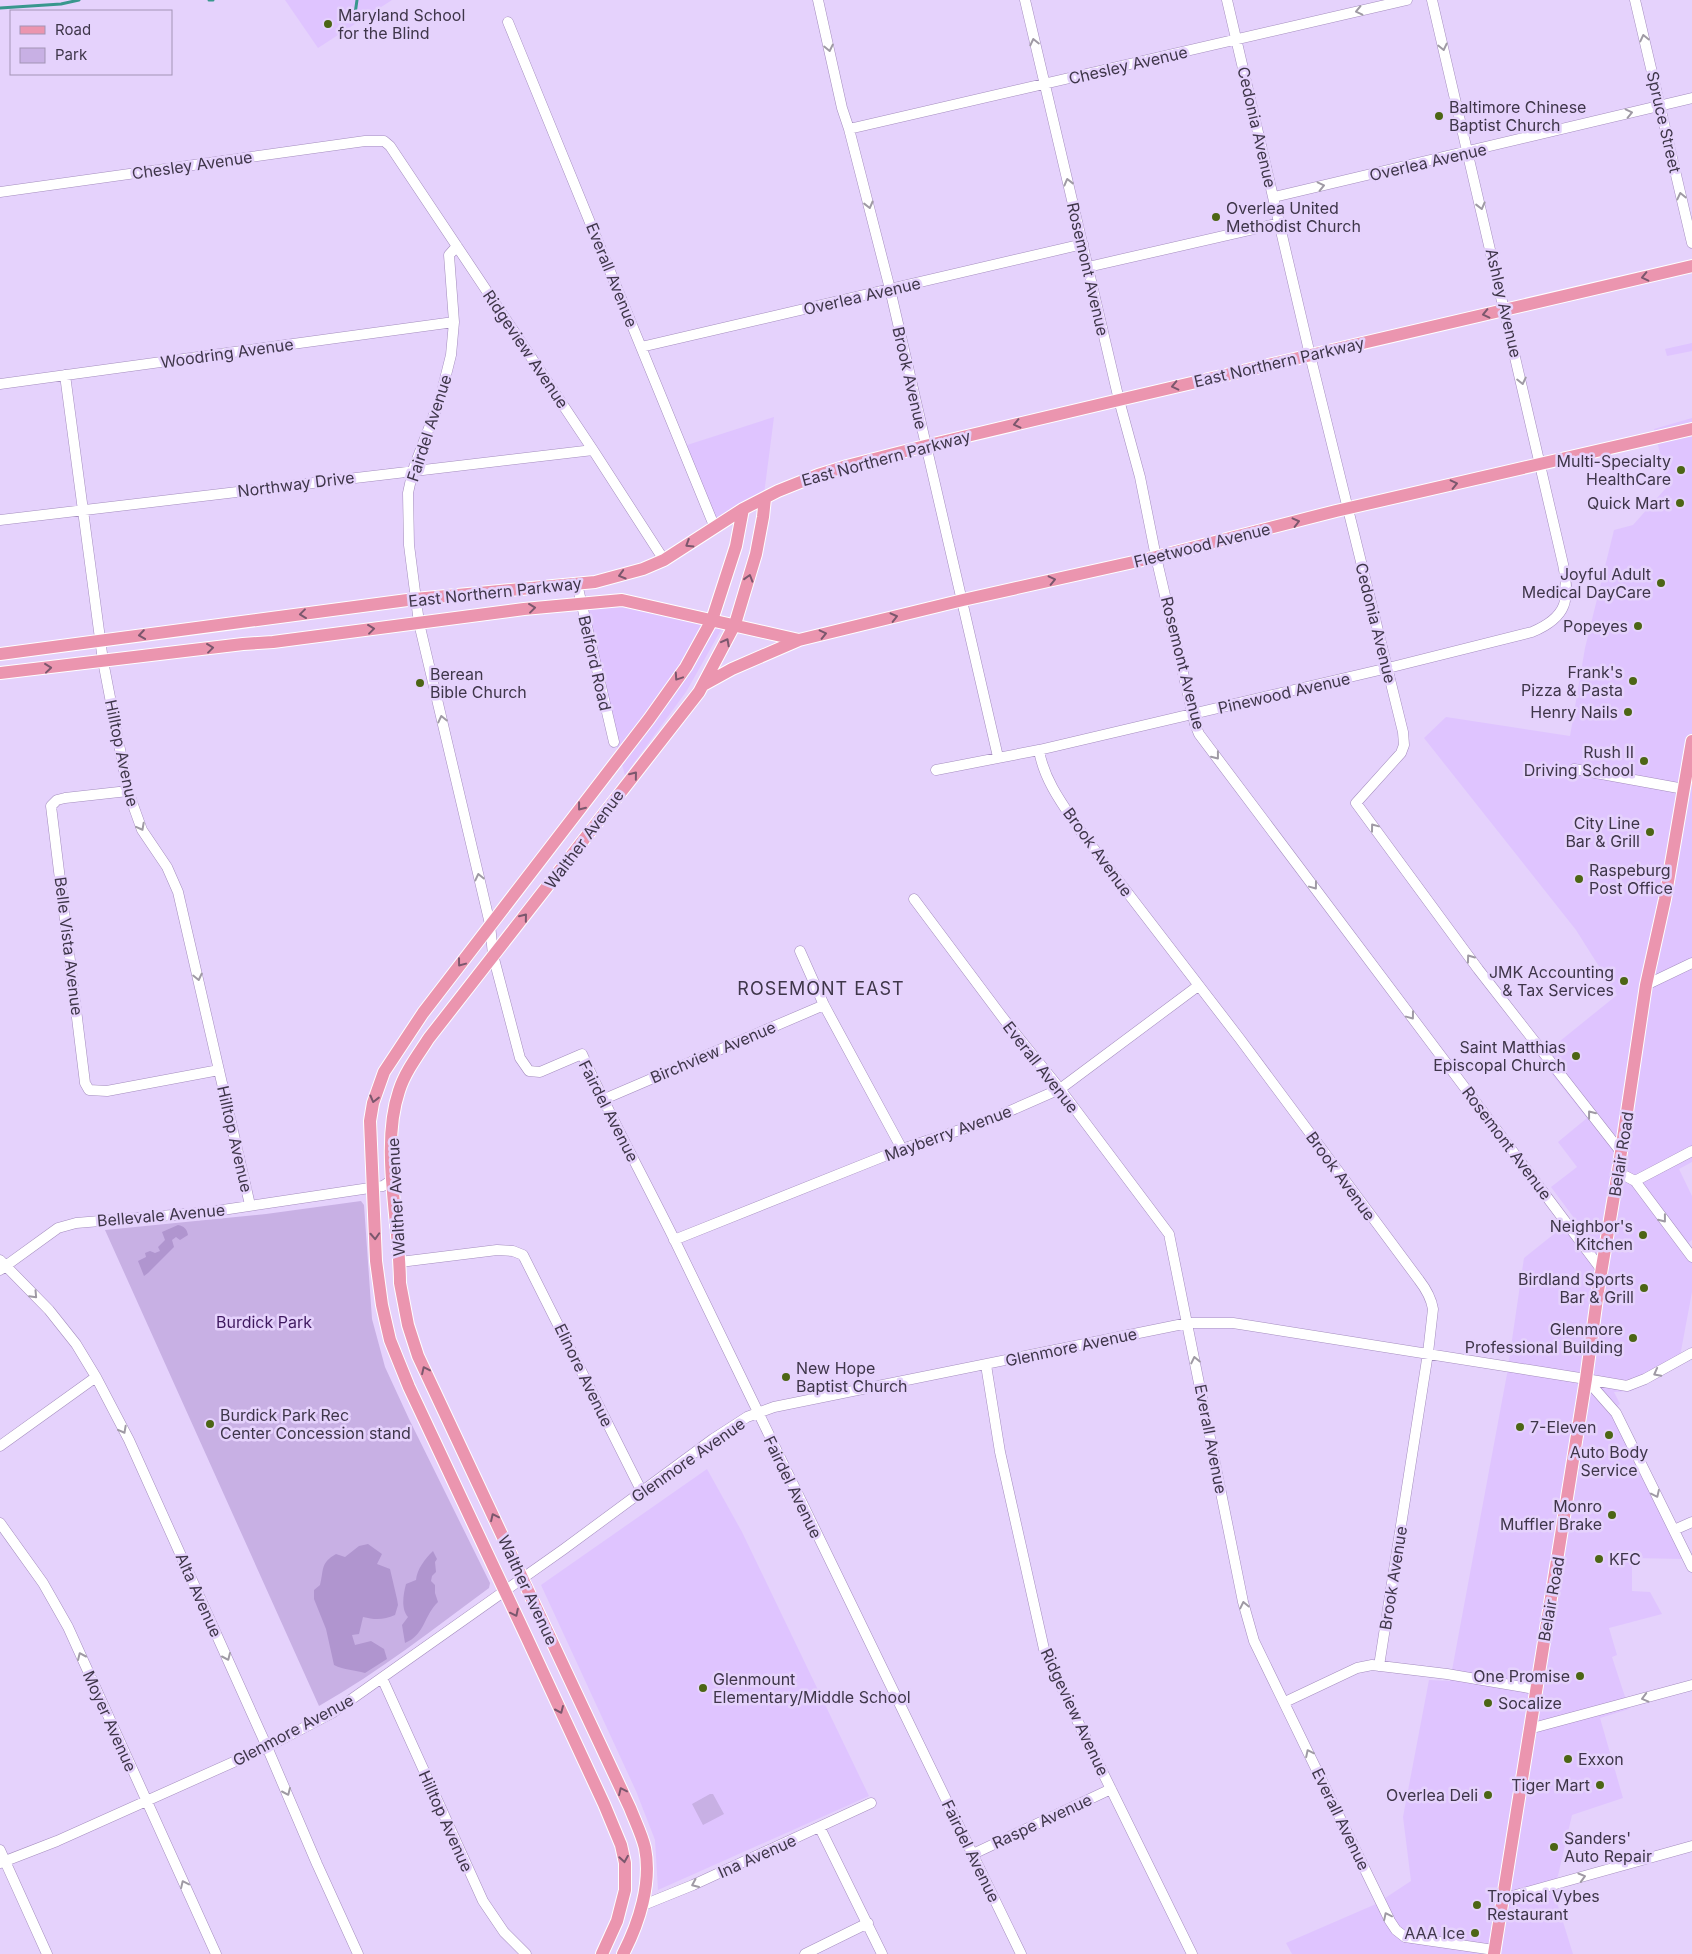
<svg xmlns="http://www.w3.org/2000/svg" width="1692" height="1954" font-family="Inter,sans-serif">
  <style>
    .built { fill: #dfc4ff }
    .green { fill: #c8b0e4 }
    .forest { fill: #b095cf }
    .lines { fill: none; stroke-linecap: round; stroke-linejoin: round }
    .stream { stroke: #39978d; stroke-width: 3 }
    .minor-casing { stroke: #a48dbe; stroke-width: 11 }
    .major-casing { stroke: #fff; stroke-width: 14 }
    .minor { stroke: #fff; stroke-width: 10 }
    .major { stroke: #eb95af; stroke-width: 12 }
    .oneway { stroke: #9f9aa4 }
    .oneway2 { stroke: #7b576d }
    .poi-dot { fill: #4c6514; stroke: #e5d2fc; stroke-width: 2 }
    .labels { text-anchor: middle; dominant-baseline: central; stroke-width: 5; stroke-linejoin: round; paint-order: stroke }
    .poi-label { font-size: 16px; fill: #3f364a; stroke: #e5d2fc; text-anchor: end }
    .street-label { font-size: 16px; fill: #3f364a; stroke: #e5d2fc }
    .park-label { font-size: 16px; fill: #3f195f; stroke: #e5d2fc }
    .neighbourhood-label { font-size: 18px; letter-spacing: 1px; fill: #3f364a; stroke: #e5d2fc }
  </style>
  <rect width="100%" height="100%" fill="#e5d2fc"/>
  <!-- built -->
  <path class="built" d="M285 0H392L318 48Z
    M1692 343V351L1667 356 1665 349Z
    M774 417 763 502 715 528 681 447Z
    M1692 418V1162L1679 1169 1692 1196V1240L1688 1243 1692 1248V1292L1678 1367 1631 1391 1614 1392 1620 1404 1611 1410 1683 1559 1632 1558V1591L1650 1592 1662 1614 1609 1628 1617 1655 1612 1657 1629 1709 1600 1718 1623 1798 1572 1815 1554 1893 1573 1954H1292L1286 1943 1376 1904 1411 1881 1403 1817 1429 1680 1450 1681 1507 1374 1524 1258 1574 1218 1551 1187 1577 1167 1558 1142 1587 1118 1539 1058 1617 995 1576 930 1424 738 1446 717 1570 736 1585 648 1614 530 1633 525 1666 488 1667 481 1654 429Z
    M628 603 725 623 686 692 625 775 614 737 583 604Z
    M707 1469 742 1532 869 1796 658 1890 655 1840 636 1791 541 1585Z"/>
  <!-- green -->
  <path class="green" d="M361 1201 364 1205 372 1319 385 1367 409 1419 490 1583 489 1588C433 1629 379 1672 319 1706L105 1230 266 1214Z
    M710 1794H713L724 1814 703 1825 692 1804Z"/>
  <!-- forest -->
  <path class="forest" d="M178 1225C184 1226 187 1229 188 1235L180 1240 176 1237 172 1240 174 1247 148 1273 144 1276 138 1261 146 1257 145 1253 150 1251 155 1253 160 1251 158 1247 165 1240 162 1232Z
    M368 1544 382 1554 377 1564 390 1569 397 1599 398 1605 395 1615C384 1620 375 1620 363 1617L359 1634 352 1635 355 1645 371 1641 384 1649 387 1659 365 1673C355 1670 344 1670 334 1665L326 1629 314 1599V1590L320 1585C324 1570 320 1563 336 1554L345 1557 359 1546Z
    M433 1551 437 1559 435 1562 436 1572 432 1576 431 1581 435 1585V1593L438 1602C424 1615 425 1635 405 1643L402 1625 408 1617C401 1609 403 1595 406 1584L416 1580C417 1569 425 1559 433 1551Z"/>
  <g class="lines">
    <!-- stream -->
    <path class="stream" d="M209 0H213
      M0 8 61 4 79 0
      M355 14 357 0"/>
    <!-- minor casing -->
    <g class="minor-casing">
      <path id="minor" d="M818 0 842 108 849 129 890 289 998 757
        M1025 0 1119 400 1140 477 1156 557 1195 724 1199 734 1601 1269
        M1227 0 1310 355 1403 732 1404 745 1401 753 1356 803 1478 969 1621 1152
        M1635 0 1692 243
        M508 22 715 528
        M849 129 1407 0
        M0 192 365 141H384L390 146 593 450 664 560
        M1274 197 1692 98
        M457 246 449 255 454 322 451 355 440 399 413 470 408 493 409 545 419 623 490 924 493 955 520 1058 529 1071 540 1072 582 1054C611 1119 645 1180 676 1243 790 1481 907 1716 1021 1954
        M1088 267 1280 223
        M641 347 1083 244
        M65 375 103 661 128 791 142 830 167 867 178 892 250 1205
        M0 384 454 322
        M0 520 593 450
        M577 584 614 742
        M1039 750C1044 782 1066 809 1084 836L1240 1039 1419 1280C1426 1289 1431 1297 1433 1309L1428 1353 1379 1666
        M1574 769 1684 789
        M936 770 1039 750 1388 668 1532 632C1568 617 1570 599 1563 564L1432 0
        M128 791 65 798 57 800 51 806 85 1083 89 1090 107 1091 219 1070
        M914 899 1003 1018 1060 1089 1169 1234 1243 1602 1254 1641 1390 1921 1396 1930 1405 1937 1494 1950
        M800 951 824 1005 902 1149
        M1646 985 1692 963
        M602 1100 824 1005
        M1618 1172 1635 1181 1692 1257
        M1635 1181 1692 1151
        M674 1240 902 1149 987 1121 1060 1089 1198 986
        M0 1260 49 1310 76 1344 96 1377 129 1440 267 1747 317 1864 358 1954
        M400 1262 497 1250 513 1251 523 1255 642 1492
        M0 1270 58 1228 76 1223 209 1212 383 1186 393 1179
        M986 1365 1000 1452 1044 1649 1076 1718 1192 1954
        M1586 1379 1616 1413 1692 1567
        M0 1446 96 1377
        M0 1523 43 1583 68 1627 216 1954
        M1674 1530 1692 1522
        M382 1678 483 1901 504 1932 526 1954
        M1285 1702 1357 1668 1372 1665 1447 1674 1535 1689
        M1529 1729 1692 1685
        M820 1828 882 1954
        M0 1850 47 1954
        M973 1854 1111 1789
        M0 1863 57 1841 267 1747 332 1713 564 1549 713 1439 747 1417 774 1407 1188 1323H1233L1586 1379 1627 1386 1645 1379 1692 1353
        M1502 1899 1692 1846
        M641 1906 693 1885 871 1803
        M805 1954 868 1923"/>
    </g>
    <!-- major casing -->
    <g class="major-casing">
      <path id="major" d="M0 654 415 599 595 582 643 569 664 560 743 509 778 491 818 475 847 466 925 446 1119 400 1692 266
        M0 673 243 644 273 642 524 609 622 600 799 640 963 600 1156 557 1336 511 1692 429
        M703 685 732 669 799 640
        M602 1954 617 1921 625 1890V1863L621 1845 604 1804 526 1636 409 1387 390 1340 382 1305 376 1261 370 1121 373 1103 384 1072 423 1013 649 719 686 667 712 620 736 546 743 509
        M623 1954C639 1923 652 1883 645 1848 642 1835 635 1821 630 1808L418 1356 408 1325 400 1283C400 1224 380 1147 399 1091 405 1072 418 1055 429 1038L699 692 735 624 756 554 763 517 765 498
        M1494 1954 1586 1379 1598 1291 1618 1172 1646 985 1665 899 1692 741"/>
    </g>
    <!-- minor -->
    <use href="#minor" class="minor"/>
    <!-- major -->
    <use href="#major" class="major"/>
  </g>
  <!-- one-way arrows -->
  <defs><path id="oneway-chevron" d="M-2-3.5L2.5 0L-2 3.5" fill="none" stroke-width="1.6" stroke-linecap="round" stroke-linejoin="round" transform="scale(1.25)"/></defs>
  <g class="oneway">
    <use href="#oneway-chevron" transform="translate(1359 11) rotate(167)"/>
    <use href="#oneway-chevron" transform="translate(1644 38) rotate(-103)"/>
    <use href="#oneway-chevron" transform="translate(1034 42) rotate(-103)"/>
    <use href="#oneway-chevron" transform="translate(1443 47) rotate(77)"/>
    <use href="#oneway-chevron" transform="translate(829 48) rotate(78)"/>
    <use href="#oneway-chevron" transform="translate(1629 113) rotate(-13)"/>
    <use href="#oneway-chevron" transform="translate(1068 182) rotate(-104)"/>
    <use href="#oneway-chevron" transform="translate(1321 186) rotate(-13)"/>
    <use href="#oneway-chevron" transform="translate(1681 196) rotate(-103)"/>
    <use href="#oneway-chevron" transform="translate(869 205) rotate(76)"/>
    <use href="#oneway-chevron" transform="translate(1481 206) rotate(76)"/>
    <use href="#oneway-chevron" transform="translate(1522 381) rotate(77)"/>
    <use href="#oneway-chevron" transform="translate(442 719) rotate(-103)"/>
    <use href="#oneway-chevron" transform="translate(1216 756) rotate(52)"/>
    <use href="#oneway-chevron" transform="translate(141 827) rotate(62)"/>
    <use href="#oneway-chevron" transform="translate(1374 827) rotate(-127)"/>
    <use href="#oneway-chevron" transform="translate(479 877) rotate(-103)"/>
    <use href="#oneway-chevron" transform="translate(1314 886) rotate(53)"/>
    <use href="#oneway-chevron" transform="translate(1470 958) rotate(-126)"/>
    <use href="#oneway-chevron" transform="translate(198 977) rotate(77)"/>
    <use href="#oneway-chevron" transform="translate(1411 1016) rotate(53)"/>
    <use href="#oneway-chevron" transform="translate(1591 1114) rotate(-128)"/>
    <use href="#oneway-chevron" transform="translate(1663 1219) rotate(52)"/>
    <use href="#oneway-chevron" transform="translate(34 1295) rotate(47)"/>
    <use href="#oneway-chevron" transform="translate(1195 1360) rotate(-102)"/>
    <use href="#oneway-chevron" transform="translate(1657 1373) rotate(152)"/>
    <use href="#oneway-chevron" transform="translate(123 1430) rotate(62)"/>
    <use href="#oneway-chevron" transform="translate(1656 1494) rotate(65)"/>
    <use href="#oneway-chevron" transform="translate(1244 1605) rotate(-102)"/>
    <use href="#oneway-chevron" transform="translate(81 1656) rotate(-114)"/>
    <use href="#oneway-chevron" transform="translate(227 1657) rotate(66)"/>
    <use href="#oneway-chevron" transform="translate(1645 1698) rotate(165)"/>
    <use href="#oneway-chevron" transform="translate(1309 1753) rotate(-116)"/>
    <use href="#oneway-chevron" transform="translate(287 1792) rotate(66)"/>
    <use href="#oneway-chevron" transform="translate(1582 1877) rotate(-16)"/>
    <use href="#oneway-chevron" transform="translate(184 1884) rotate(-115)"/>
    <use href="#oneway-chevron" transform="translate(695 1884) rotate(156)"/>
    <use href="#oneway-chevron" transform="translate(1387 1916) rotate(-116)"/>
  </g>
  <g class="oneway2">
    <use href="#oneway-chevron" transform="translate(1645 277) rotate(167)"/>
    <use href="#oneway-chevron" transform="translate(1486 314) rotate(167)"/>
    <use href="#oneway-chevron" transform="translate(1175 386) rotate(167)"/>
    <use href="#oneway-chevron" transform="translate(1017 424) rotate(167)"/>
    <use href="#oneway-chevron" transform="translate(1454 484) rotate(-13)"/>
    <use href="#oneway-chevron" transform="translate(1296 522) rotate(-14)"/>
    <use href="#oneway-chevron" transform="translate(689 544) rotate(148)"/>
    <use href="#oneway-chevron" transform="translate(622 575) rotate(164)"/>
    <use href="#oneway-chevron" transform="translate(749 578) rotate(-73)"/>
    <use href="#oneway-chevron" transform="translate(1052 580) rotate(-13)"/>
    <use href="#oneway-chevron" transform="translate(532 608) rotate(-7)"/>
    <use href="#oneway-chevron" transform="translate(303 614) rotate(173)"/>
    <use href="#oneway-chevron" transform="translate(894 617) rotate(-14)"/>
    <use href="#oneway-chevron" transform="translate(371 629) rotate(-7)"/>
    <use href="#oneway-chevron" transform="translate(823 634) rotate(-13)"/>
    <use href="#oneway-chevron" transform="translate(142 635) rotate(172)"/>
    <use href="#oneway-chevron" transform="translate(726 642) rotate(-62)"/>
    <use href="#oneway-chevron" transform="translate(210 648) rotate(-7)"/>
    <use href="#oneway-chevron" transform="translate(48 668) rotate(-6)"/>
    <use href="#oneway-chevron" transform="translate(678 677) rotate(124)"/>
    <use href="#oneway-chevron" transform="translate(634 775) rotate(-51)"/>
    <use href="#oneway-chevron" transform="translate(581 807) rotate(128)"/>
    <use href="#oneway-chevron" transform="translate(524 917) rotate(-51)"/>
    <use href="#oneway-chevron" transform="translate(461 963) rotate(127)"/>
    <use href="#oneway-chevron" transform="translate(374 1099) rotate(104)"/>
    <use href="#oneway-chevron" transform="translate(375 1236) rotate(87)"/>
    <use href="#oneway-chevron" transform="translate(425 1370) rotate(-115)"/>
    <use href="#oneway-chevron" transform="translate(494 1517) rotate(-115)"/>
    <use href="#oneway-chevron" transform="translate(515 1613) rotate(64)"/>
    <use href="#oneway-chevron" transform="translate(560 1710) rotate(66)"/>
    <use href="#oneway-chevron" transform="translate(622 1791) rotate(-115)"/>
    <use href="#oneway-chevron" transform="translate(624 1859) rotate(81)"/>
  </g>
  <!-- markers -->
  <g class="poi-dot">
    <circle cx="328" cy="24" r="5"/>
    <circle cx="1439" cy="116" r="5"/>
    <circle cx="1216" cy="217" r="5"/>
    <circle cx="1681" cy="470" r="5"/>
    <circle cx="1680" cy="503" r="5"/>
    <circle cx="1661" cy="583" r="5"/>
    <circle cx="1638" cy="626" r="5"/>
    <circle cx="1633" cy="681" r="5"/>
    <circle cx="420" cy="683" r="5"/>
    <circle cx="1628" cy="712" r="5"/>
    <circle cx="1644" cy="761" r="5"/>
    <circle cx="1650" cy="832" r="5"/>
    <circle cx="1579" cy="879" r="5"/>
    <circle cx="1624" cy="981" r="5"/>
    <circle cx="1576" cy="1056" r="5"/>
    <circle cx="1643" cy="1235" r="5"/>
    <circle cx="1644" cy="1288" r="5"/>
    <circle cx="1633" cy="1338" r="5"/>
    <circle cx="786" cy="1377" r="5"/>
    <circle cx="210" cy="1424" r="5"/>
    <circle cx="1520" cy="1427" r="5"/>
    <circle cx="1609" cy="1435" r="5"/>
    <circle cx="1612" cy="1515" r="5"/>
    <circle cx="1599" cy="1559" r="5"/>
    <circle cx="1580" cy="1676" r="5"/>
    <circle cx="703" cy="1688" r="5"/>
    <circle cx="1488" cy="1703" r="5"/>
    <circle cx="1568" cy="1759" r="5"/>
    <circle cx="1600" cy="1785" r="5"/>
    <circle cx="1488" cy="1795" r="5"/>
    <circle cx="1554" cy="1847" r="5"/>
    <circle cx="1477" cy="1905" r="5"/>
    <circle cx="1475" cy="1933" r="5"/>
  </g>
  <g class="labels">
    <!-- poi labels -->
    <g class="poi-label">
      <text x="338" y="15" text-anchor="start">Maryland School<tspan x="338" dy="18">for the Blind</tspan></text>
      <text x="1449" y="107" text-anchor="start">Baltimore Chinese<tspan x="1449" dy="18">Baptist Church</tspan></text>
      <text x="1226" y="208" text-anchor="start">Overlea United<tspan x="1226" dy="18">Methodist Church</tspan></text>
      <text x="1671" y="461">Multi-Specialty<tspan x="1671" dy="18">HealthCare</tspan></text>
      <text x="1670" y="503">Quick Mart</text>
      <text x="1651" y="574">Joyful Adult<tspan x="1651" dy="18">Medical DayCare</tspan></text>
      <text x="1628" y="626">Popeyes</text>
      <text x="1623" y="672">Frank's<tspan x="1623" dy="18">Pizza &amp; Pasta</tspan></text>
      <text x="430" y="674" text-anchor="start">Berean<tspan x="430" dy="18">Bible Church</tspan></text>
      <text x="1618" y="712">Henry Nails</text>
      <text x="1634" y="752">Rush II<tspan x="1634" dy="18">Driving School</tspan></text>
      <text x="1640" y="823">City Line<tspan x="1640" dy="18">Bar &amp; Grill</tspan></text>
      <text x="1589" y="870" text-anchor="start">Raspeburg<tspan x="1589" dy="18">Post Office</tspan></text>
      <text x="1614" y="972">JMK Accounting<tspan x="1614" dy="18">&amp; Tax Services</tspan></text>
      <text x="1566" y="1047">Saint Matthias<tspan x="1566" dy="18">Episcopal Church</tspan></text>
      <text x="1633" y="1226">Neighbor's<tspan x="1633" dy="18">Kitchen</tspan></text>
      <text x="1634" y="1279">Birdland Sports<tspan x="1634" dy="18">Bar &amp; Grill</tspan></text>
      <text x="1623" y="1329">Glenmore<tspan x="1623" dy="18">Professional Building</tspan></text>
      <text x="796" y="1368" text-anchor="start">New Hope<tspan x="796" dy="18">Baptist Church</tspan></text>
      <text x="220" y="1415" text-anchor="start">Burdick Park Rec<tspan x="220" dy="18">Center Concession stand</tspan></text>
      <text x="1530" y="1427" text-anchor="start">7-Eleven</text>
      <text x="1609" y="1452" text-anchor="middle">Auto Body<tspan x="1609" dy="18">Service</tspan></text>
      <text x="1602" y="1506">Monro<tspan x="1602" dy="18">Muffler Brake</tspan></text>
      <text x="1609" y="1559" text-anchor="start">KFC</text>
      <text x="1570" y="1676">One Promise</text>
      <text x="713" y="1679" text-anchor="start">Glenmount<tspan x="713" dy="18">Elementary/Middle School</tspan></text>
      <text x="1498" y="1703" text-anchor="start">Socalize</text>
      <text x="1578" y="1759" text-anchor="start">Exxon</text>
      <text x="1590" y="1785">Tiger Mart</text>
      <text x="1478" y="1795">Overlea Deli</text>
      <text x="1564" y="1838" text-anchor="start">Sanders'<tspan x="1564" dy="18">Auto Repair</tspan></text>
      <text x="1487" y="1896" text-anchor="start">Tropical Vybes<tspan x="1487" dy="18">Restaurant</tspan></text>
      <text x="1465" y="1933">AAA Ice</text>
    </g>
    <!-- street labels -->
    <g class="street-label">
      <text transform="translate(1128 65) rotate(-13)">Chesley Avenue</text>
      <text transform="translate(1664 122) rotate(77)">Spruce Street</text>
      <text transform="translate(1257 127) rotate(77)">Cedonia Avenue</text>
      <text transform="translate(1428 162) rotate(-13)">Overlea Avenue</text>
      <text transform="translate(192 165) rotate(-8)">Chesley Avenue</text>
      <text transform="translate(1088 269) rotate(77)">Rosemont Avenue</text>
      <text transform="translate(612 275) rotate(68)">Everall Avenue</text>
      <text transform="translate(862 296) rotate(-13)">Overlea Avenue</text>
      <text transform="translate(1504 303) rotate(77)">Ashley Avenue</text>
      <text transform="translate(526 349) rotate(56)">Ridgeview Avenue</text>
      <text transform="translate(227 353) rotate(-8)">Woodring Avenue</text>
      <text transform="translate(1279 362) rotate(-13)">East Northern Parkway</text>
      <text transform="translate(910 378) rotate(77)">Brook Avenue</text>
      <text transform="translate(429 428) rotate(-72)">Fairdel Avenue</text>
      <text transform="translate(886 458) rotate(-15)">East Northern Parkway</text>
      <text transform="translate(296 484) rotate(-7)">Northway Drive</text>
      <text transform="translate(1202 545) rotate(-14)">Fleetwood Avenue</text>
      <text transform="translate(495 592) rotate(-6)">East Northern Parkway</text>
      <text transform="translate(1376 623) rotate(76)">Cedonia Avenue</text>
      <text transform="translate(595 663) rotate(77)">Belford Road</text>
      <text transform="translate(1183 663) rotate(76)">Rosemont Avenue</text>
      <text transform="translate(1284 693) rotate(-13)">Pinewood Avenue</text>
      <text transform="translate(122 753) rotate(78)">Hilltop Avenue</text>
      <text transform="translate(584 839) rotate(-53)">Walther Avenue</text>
      <text transform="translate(1098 852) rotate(54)">Brook Avenue</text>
      <text transform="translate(69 946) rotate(83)">Belle Vista Avenue</text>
      <text transform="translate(713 1052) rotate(-23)">Birchview Avenue</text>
      <text transform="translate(1041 1067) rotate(52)">Everall Avenue</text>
      <text transform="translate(609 1111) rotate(63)">Fairdel Avenue</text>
      <text transform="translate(948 1133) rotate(-20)">Mayberry Avenue</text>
      <text transform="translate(235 1139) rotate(77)">Hilltop Avenue</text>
      <text transform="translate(1507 1143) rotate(53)">Rosemont Avenue</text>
      <text transform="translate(1621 1154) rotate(-81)">Belair Road</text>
      <text transform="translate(1341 1176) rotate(54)">Brook Avenue</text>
      <text transform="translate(396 1197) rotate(-93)">Walther Avenue</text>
      <text transform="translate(161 1215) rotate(-5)">Bellevale Avenue</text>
      <text transform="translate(1071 1347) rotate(-12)">Glenmore Avenue</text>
      <text transform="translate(584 1375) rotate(64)">Elinore Avenue</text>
      <text transform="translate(1211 1439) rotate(79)">Everall Avenue</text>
      <text transform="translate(688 1460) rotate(-35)">Glenmore Avenue</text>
      <text transform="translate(793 1487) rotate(64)">Fairdel Avenue</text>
      <text transform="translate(1393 1578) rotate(-81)">Brook Avenue</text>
      <text transform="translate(528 1590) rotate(65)">Walther Avenue</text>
      <text transform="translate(199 1595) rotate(66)">Alta Avenue</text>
      <text transform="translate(1551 1599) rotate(-80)">Belair Road</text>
      <text transform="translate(1075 1712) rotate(65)">Ridgeview Avenue</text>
      <text transform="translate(110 1721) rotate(66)">Moyer Avenue</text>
      <text transform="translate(293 1730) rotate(-28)">Glenmore Avenue</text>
      <text transform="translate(1341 1819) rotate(64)">Everall Avenue</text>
      <text transform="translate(446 1821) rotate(66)">Hilltop Avenue</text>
      <text transform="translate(1042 1821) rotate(-25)">Raspe Avenue</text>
      <text transform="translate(971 1851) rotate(64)">Fairdel Avenue</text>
      <text transform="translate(757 1856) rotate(-24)">Ina Avenue</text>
    </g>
    <!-- park labels -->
    <g class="park-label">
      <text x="264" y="1322">Burdick Park</text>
    </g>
    <!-- neighbourhood labels -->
    <g class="neighbourhood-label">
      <text x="821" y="988">ROSEMONT EAST</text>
    </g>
  </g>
  <!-- legend -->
  <rect x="10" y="10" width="162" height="65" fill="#e5d2fc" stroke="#a394b5"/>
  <rect x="20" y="26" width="25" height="8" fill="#eb95af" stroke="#a394b5"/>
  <text x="55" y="35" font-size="15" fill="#3f364a">Road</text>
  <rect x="20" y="48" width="25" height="15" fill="#c8b0e4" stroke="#a394b5"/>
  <text x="55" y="60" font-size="15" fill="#3f364a">Park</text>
</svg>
